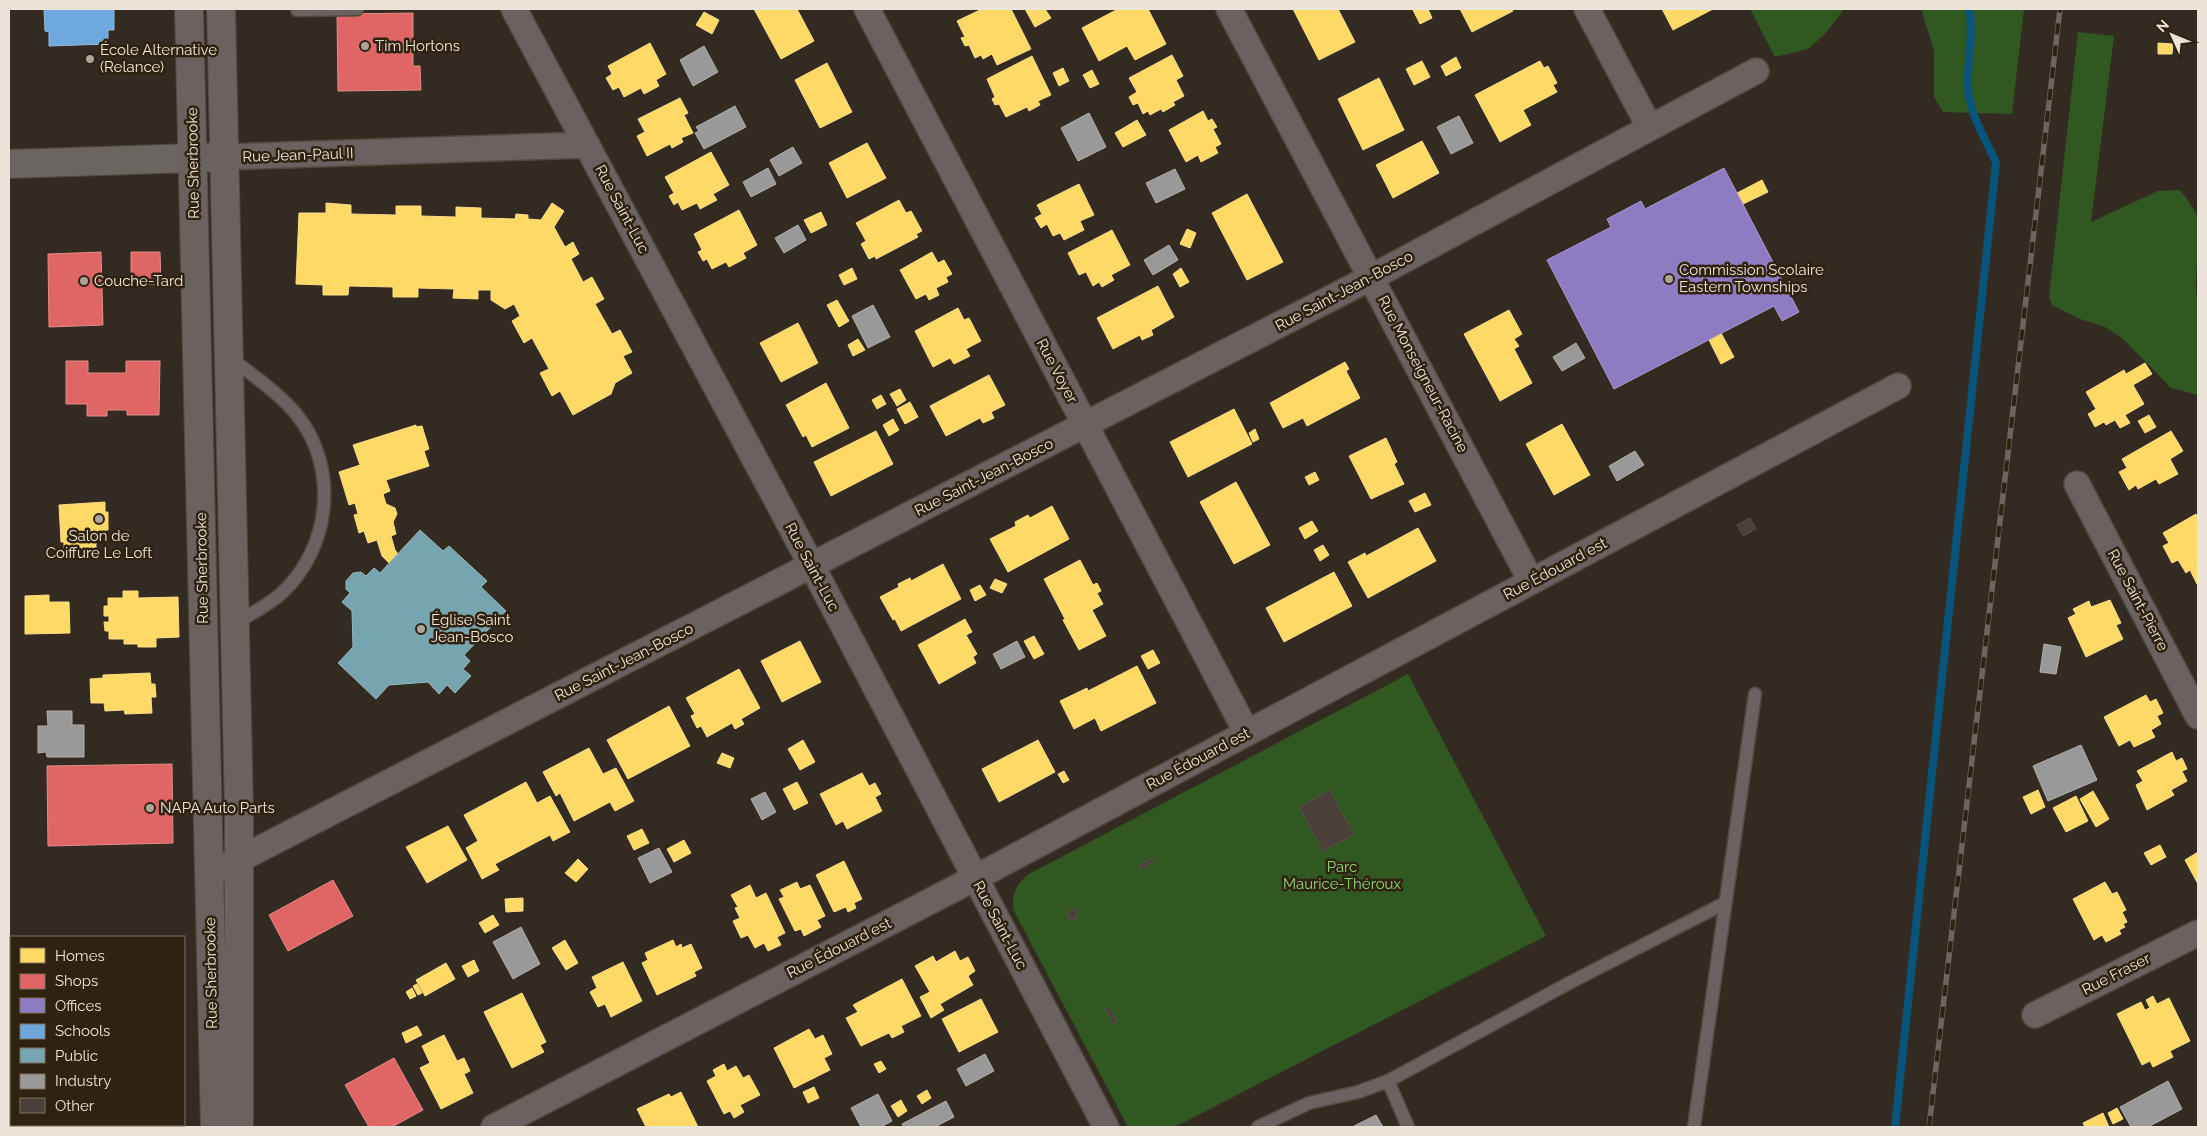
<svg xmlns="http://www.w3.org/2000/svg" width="2207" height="1136" font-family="Raleway,sans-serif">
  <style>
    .green { fill: #315820 }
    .homes { fill: #ffd966; stroke: #fadc88 }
    .shops { fill: #e06666; stroke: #e48c88 }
    .offices { fill: #8e7cc3; stroke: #aa9bca }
    .schools { fill: #6fa8dc; stroke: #95badb }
    .public { fill: #76a5af; stroke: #9ab8bc }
    .industry { fill: #999; stroke: #b2b0ac }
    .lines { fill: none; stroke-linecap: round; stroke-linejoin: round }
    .stream { stroke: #09547a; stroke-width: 8 }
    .building { fill: #484039; stroke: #5a514b }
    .lane-casing { stroke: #4f4940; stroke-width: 15 }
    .street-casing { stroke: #4f4940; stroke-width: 28 }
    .secondary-casing { stroke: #4f4940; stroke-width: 30 }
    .primary-casing { stroke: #4f4940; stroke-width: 30 }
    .lane { stroke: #696261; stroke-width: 12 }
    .street { stroke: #696261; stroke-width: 25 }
    .secondary { stroke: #6b6562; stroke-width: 28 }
    .primary { stroke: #6a625e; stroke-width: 28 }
    .rail-casing { stroke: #6c6661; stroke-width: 5.5 }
    .rail { stroke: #302211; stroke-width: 4; stroke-dasharray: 11; stroke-linecap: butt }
    .poi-dot { fill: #aca399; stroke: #302211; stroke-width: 2 }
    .labels { text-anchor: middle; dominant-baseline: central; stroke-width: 5; stroke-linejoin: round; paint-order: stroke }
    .poi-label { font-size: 15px; fill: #ede4d9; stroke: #302211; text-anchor: start }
    .street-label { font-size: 15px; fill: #ede4d9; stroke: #302211 }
    .park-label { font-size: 15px; fill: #8cd772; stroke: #302211 }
  </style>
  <rect width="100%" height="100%" fill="#332b21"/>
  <!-- green -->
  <path class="green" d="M1750 9H1844L1825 34 1808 49 1775 57Z
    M1921 9H2024L2012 114 1943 112 1934 97V50Z
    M2078 32 2114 36 2091 222 2158 191 2180 190C2186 198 2196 209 2198 220 2204 247 2191 276 2198 302V395L2171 388 2123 339 2105 327 2080 319 2052 305 2049 297Z
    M1408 674 1546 936 1175 1127H1128L1015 913C1010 897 1015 884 1029 874Z"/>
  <!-- homes -->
  <path class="homes" d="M754 9H797L814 41 781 59Z
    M982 9H1011L1031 49 997 65 992 54 983 59 981 55 975 58 969 45 965 46 961 38 965 37 957 21Z
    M1025 9H1045L1051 18 1035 27Z
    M1118 9H1148L1166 44 1135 60 1127 46 1099 61 1082 28Z
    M1293 9H1338L1355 42 1319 60Z
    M1415 9H1428L1432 18 1420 24 1413 10Z
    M1460 9H1512L1513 11 1472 32Z
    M1662 9H1713L1673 30Z
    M704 12 719 20 712 34 696 25Z
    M650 43 666 74 656 80 659 86 644 94 641 88 624 97 619 87 613 90 606 78 612 74 608 66Z
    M2158 43 2173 44 2172 54H2158Z
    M1172 55 1183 76 1176 80 1184 96 1173 102 1175 105 1163 112 1161 109 1150 115 1148 111 1143 114 1138 103 1133 105 1129 97 1137 92 1129 78Z
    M1032 56 1051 95 1038 101 1040 105 1029 111 1027 107 1006 117 999 104 995 105 992 99 995 97 987 79Z
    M1456 57 1461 68 1446 76 1441 66Z
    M1422 61 1430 77 1414 85 1406 69Z
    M1540 61 1544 68 1548 66 1557 83 1553 85 1557 92 1523 110 1531 125 1500 142 1475 95Z
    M827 63 852 112 820 128 795 80Z
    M1063 68 1069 81 1059 86 1053 73Z
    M1092 70 1099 84 1090 88 1083 75Z
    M1379 78 1404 130 1363 150 1338 99Z
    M680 98 688 113 684 115 693 133 681 138 683 142 672 148 670 144 647 156 637 136 645 132 638 119Z
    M1203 111 1208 121 1212 119 1217 127 1213 129 1221 144 1215 147 1218 153 1201 162 1198 155 1186 162 1169 130Z
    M1137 120 1146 135 1123 147 1115 133Z
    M1422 141 1439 173 1393 198 1376 165Z
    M867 143 886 178 847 198 829 163Z
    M711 152 729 185 713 194 717 200 700 209 697 203 682 210 678 202 674 205 669 196 674 193 665 177Z
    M1762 180 1768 192 1743 204 1737 193Z
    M1079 184 1094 215 1080 221 1084 230 1064 240 1060 233 1053 236 1047 224 1041 228 1035 218 1042 214 1037 205Z
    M1247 194 1283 262 1247 280 1212 213Z
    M899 200 906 213 911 211 922 231 916 234 918 237 876 259 875 256 869 259 861 244 866 241 856 223Z
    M326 203 351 205V214L396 215V206H421V216L456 217V207L481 208V218L515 219 516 214 528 215V219L541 220 552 203 564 211 554 227 565 247 573 242 579 254 571 259 583 282 592 277 604 299 595 304 612 334 620 330 632 352 623 356 632 373 615 383 611 394 573 415 560 391 552 396 540 373 549 369 532 338 524 343 512 321 520 316 514 304 505 309 491 300V290H478V299L453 298 454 289 418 288V297H393V287L349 286 348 295H323V285L296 284 299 213H326Z
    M739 210 757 245 743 253 746 258 729 267 726 262 712 269 707 259 703 261 698 252 702 250 694 234Z
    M821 212 827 225 811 233 804 220Z
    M1187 229 1196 233 1190 248 1180 244Z
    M1112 230 1130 265 1111 275 1114 280 1102 287 1099 282 1093 286 1086 272 1079 275 1068 253Z
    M932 252 938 263 944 260 952 274 946 277 948 282 936 288 939 295 929 300 926 294 916 299 900 270Z
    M852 268 857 279 844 285 839 275Z
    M1181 268 1189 282 1180 287 1173 274Z
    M1158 286 1174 317 1151 330 1153 335 1142 340 1140 335 1113 349 1097 318Z
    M837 300 849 321 839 327 827 305Z
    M958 308 964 320 969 318 981 341 966 349 970 356 954 364 950 358 933 367 915 331Z
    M1509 310 1522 334 1514 339 1519 346 1514 349 1532 383 1500 401 1464 334Z
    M798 323 818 363 781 382 760 343Z
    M1721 333 1734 357 1721 364 1709 340Z
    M858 339 865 350 853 356 848 345Z
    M1345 362 1349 369 1346 371 1360 398 1307 426 1303 418 1283 428 1270 403Z
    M2145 363 2152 374 2133 385 2144 404 2125 415 2130 423 2120 428 2115 420 2106 425 2104 422 2095 427 2088 414 2096 409 2086 392 2124 370 2126 374Z
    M989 375 1005 405 991 412 994 418 983 423 980 418 946 436 930 406Z
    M826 383 849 428 812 447 806 435 803 437 786 405Z
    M900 389 906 400 897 406 890 394Z
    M881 395 886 404 877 409 872 400Z
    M910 402 918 417 905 424 897 409Z
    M1234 409 1252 444 1188 477 1170 442Z
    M2149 415 2156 427 2145 433 2138 421Z
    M893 419 899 430 889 436 883 425Z
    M1562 424 1590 475 1554 495 1526 444Z
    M416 425V427L422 426 429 449 424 451 429 466 386 480 390 491 383 494 386 504 395 508 397 514 393 522 396 534 391 536 395 550 398 554 389 563 382 556 377 540 368 543 364 531 359 533 354 515 358 514 355 503 349 505 339 472 360 465 353 445Z
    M1255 429 1259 439 1253 442 1249 433Z
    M876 431 893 464 831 496 814 462Z
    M2171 431 2183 451 2170 459 2178 474 2159 484 2156 479 2138 489 2136 485 2129 490 2119 472 2127 468 2122 459Z
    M1386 438 1397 462 1394 464 1404 484 1371 499 1349 456Z
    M1315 472 1319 480 1309 485 1305 477Z
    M1236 482 1270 545 1234 564 1200 502Z
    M1425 493 1431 505 1415 512 1409 501Z
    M105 502V512H108V530H105L106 539 96 540V548L64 549V542H61L59 505Z
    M1052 506 1069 539 1008 572 990 539 1016 526 1015 522 1028 515 1030 518Z
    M2196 514 2198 518 2197 584 2190 570 2186 573 2178 560 2172 563 2163 546 2169 543 2163 533Z
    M1312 521 1318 531 1305 539 1299 528Z
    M1418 528 1436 561 1368 598 1348 562 1365 553 1366 556Z
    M1323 545 1329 555 1320 561 1314 550Z
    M1080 560 1093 585 1097 583 1101 591 1097 593 1103 604 1092 610 1106 636 1079 650 1063 620 1065 619 1044 579Z
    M943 564 961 599 901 631 895 619 893 620 880 597 899 587 898 584 910 578 911 581Z
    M1334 572 1352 606 1284 642 1266 608Z
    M995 579 1007 584 1002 593 990 588Z
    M980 585 986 595 975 601 970 590Z
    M123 591H138V598L178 597 179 637 156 638V647H138V644H124V639H109V631H105L104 622H109V616H104V606H108V598H123Z
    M49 595V602H69L70 633 25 634V596Z
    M2110 600 2121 623 2116 625 2123 639 2086 657 2068 618 2076 614 2073 609 2089 601 2091 607Z
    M965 619 972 632 966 635 977 654 973 657 976 663 939 684 918 645Z
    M1034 636 1044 654 1034 659 1024 641Z
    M800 641 821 682 782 702 761 661Z
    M1153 650 1160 663 1148 669 1141 656Z
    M1137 666 1156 703 1101 731 1095 718 1074 729 1060 701 1087 688 1088 691Z
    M739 669 760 708 741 719 744 724 735 729 732 723 707 737 701 726 697 728 691 716 695 714 686 698Z
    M150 673 151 684H155L156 697H151L152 713 125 714 124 710 105 711 104 703H91L90 679 103 678V675Z
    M2146 695 2150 702 2156 699 2163 713 2157 716 2161 724 2151 730 2155 737 2134 747 2130 740 2119 746 2104 717Z
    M669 706 690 746 628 779 607 740Z
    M803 740 815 762 800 770 788 749Z
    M1038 740 1055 772 999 802 982 769Z
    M589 748 603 774 616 768 634 801 615 811 610 802 574 821 560 793 556 796 543 772Z
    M2172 752 2176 761 2182 758 2187 769 2182 771 2187 781 2171 790 2174 795 2147 810 2136 785 2143 781 2137 771Z
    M722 753 734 758 730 768 717 763Z
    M1064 771 1069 780 1063 783 1058 774Z
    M862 773 869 786 875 783 881 794 875 797 882 811 847 829 843 821 836 825 820 794Z
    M526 782 537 803 550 796 570 832 553 841 550 835 495 864 499 870 482 879 466 848 478 841 464 815Z
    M797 782 808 803 794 810 783 789Z
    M2038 790 2045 807 2031 814 2023 797Z
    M2093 791 2109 819 2096 827 2080 799Z
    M2076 796 2088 821 2066 832 2053 808Z
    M448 826 467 860 427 883 406 847Z
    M642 829 649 843 634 850 627 836Z
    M684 840 691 853 674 862 667 849Z
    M2160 845 2166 857 2151 865 2144 853Z
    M2198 852V884L2185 860Z
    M578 859 588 869 576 882 565 873Z
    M844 861 862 899 854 903 856 908 848 912 846 907 834 912 816 875Z
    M797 882 800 889 810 885 825 916 817 920 821 927 804 936 801 929 795 931 779 899 784 897 780 890Z
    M2105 882 2112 894 2117 892 2126 910 2122 912 2127 922 2123 924 2125 927 2119 930 2121 934 2106 942 2102 935 2094 940 2073 899Z
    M750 885 756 898 766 893 785 933 777 937 781 945 768 951 764 943 755 948 748 935 741 938 733 921 740 918 735 908 738 907 731 895Z
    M523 898V911L506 912 505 899Z
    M493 915 499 925 485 933 479 923Z
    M565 940 578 963 566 970 552 948Z
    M673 940 676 947 681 944 682 948 691 944 702 968 694 972 696 976 657 995 642 963 648 960 645 953Z
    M955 951 960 961 968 957 975 971 968 976 973 985 940 1004 944 1010 931 1018 920 997 930 992 915 966 933 956 936 962Z
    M474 960 479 971 468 977 462 966Z
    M623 962 642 1001 611 1017 605 1004 598 1007 590 992 597 988 592 977Z
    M446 963 455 979 425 996 416 980Z
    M902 979 921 1016 901 1026 904 1032 892 1038 889 1033 861 1046 846 1018 858 1012 853 1005Z
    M417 984 422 993 418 995 413 986Z
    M412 988 416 996 410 999 406 992Z
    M522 993 546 1042 540 1045 544 1052 512 1068 484 1012Z
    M2153 996 2157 1004 2169 998 2190 1041 2170 1051 2173 1057 2153 1067 2150 1061 2142 1065 2117 1014 2141 1002 2145 1010 2150 1008 2146 1000Z
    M981 999 998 1032 959 1052 942 1019Z
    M417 1026 422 1035 406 1043 402 1033Z
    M809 1029 815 1039 823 1035 832 1054 824 1058 830 1070 794 1088 774 1048Z
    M444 1035 457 1061 464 1058 470 1071 464 1074 473 1093 441 1109 420 1068 430 1063 422 1046Z
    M881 1061 886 1069 879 1073 874 1064Z
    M724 1064 727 1071 736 1066 743 1078 749 1075 760 1095 740 1105 744 1112 734 1118 730 1111 724 1114 707 1081 716 1076 713 1070Z
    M814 1087 819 1098 808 1103 803 1092Z
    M927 1090 931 1098 922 1104 917 1096Z
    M681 1092 698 1127H646L637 1109 669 1094 671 1097Z
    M901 1100 907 1111 898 1117 891 1106Z
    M2117 1108 2123 1119 2113 1124 2108 1113Z
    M2103 1113 2109 1127H2085L2083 1123Z
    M99 1125H152V1127H105Z"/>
  <!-- shops -->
  <path class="shops" d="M413 13V66H420L421 90 338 91 337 14Z
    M101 252 103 325 49 327 48 254Z
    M131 252H160L161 284 131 285Z
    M66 361H88V373H126V361H160L159 415H127V410H107V416H87V404H66Z
    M172 764 173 843 48 846 47 766Z
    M333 880 353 916 288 951 269 915Z
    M394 1058 423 1110 392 1127H369L345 1085Z"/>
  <!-- offices -->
  <path class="offices" d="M1724 168 1799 312 1782 321 1774 306 1614 389 1547 260 1611 227 1607 219 1641 201 1645 209Z"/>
  <!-- schools -->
  <path class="schools" d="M44 9H114V30H108V44L49 46V32L45 31Z"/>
  <!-- public -->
  <path class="public" d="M420 530 443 551 449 546 487 581 481 587 506 611 464 655 470 661 463 669 471 676 455 693 447 685 439 694 428 682 389 685 376 699 338 663 353 647 352 611 342 602 350 593 346 589V581L353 573 361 572 366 576 374 568 380 573Z"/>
  <!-- industry -->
  <path class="industry" d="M704 46 718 72 693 86 680 60Z
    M735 106 746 127 704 149 695 133 699 131 696 127Z
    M1089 113 1106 147 1078 161 1061 128Z
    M1459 116 1473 143 1451 154 1437 127Z
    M793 147 802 163 779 176 770 160Z
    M768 168 776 184 751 197 743 182Z
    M1175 169 1185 189 1156 203 1146 183Z
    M798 225 806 240 784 253 775 238Z
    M1169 245 1178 260 1153 275 1144 260Z
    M873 305 890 337 868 348 852 316Z
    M1576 343 1585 358 1562 371 1553 357Z
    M1635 451 1644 465 1617 481 1609 466Z
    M1017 641 1025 657 1001 669 993 654Z
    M2044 644 2061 647 2056 674 2040 672Z
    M47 711H72V725H84V757H47L46 752 38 753V726H48Z
    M2081 745 2097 780 2048 801 2033 766Z
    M765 792 776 812 762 820 751 799Z
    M659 848 672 872 650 883 638 858Z
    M521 927 540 964 513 979 493 942Z
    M985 1054 994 1071 966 1086 957 1069Z
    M2168 1081 2182 1109 2148 1127H2131L2120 1107Z
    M878 1094 892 1121 881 1127H861L851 1108Z
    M946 1101 954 1117 935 1127H904L902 1124Z
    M1376 1115 1383 1127H1352Z"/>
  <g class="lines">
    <!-- stream -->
    <path class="stream" d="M1895 1127 1996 163C1985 138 1969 113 1968 86 1967 60 1974 34 1969 9"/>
  </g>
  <!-- building -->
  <path class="building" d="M1750 518 1756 529 1743 536 1737 525Z
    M1330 790 1354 835 1323 851 1299 807Z
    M1152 858 1154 861 1140 870 1138 866Z
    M1070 909 1078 911 1075 920 1067 917Z
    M1109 1007 1117 1022 1113 1024 1105 1009Z"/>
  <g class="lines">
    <!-- lane casing -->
    <g class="lane-casing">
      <path id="lane" d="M297 10 357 9
        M231 358C253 376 279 393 297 415 339 468 331 546 283 592 269 605 251 614 235 623
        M1388 1081 1408 1127
        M1258 1127 1309 1103 1358 1092 1388 1081 1571 982 1725 903
        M1694 1127 1755 694"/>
    </g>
    <!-- street casing -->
    <g class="street-casing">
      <path id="street" d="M514 9 812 566 1106 1127
        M867 9 1247 733
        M1229 9 1531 581
        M1587 9 1650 128
        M224 157 587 145
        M2077 484 2198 716
        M209 875 1372 277 1756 71
        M2035 1015 2198 933
        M494 1127 975 878 1898 386"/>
    </g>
    <!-- secondary casing -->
    <g class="secondary-casing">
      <path id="secondary" d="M9 164 224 157"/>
    </g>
    <!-- primary casing -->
    <g class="primary-casing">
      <path id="primary" d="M189 9 215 1127
        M221 9 239 810V1127"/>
    </g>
    <!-- lane -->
    <use href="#lane" class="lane"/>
    <!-- street -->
    <use href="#street" class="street"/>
    <!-- secondary -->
    <use href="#secondary" class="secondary"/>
    <!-- primary -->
    <use href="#primary" class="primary"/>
    <!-- rail casing -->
    <g class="rail-casing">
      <path id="rail" d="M1929 1127 2060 9"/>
    </g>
    <!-- rail -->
    <use href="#rail" class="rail"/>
  </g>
  <!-- markers -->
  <g class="poi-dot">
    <circle cx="365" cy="46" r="5"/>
    <circle cx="90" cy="59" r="5"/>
    <circle cx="1669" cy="279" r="5"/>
    <circle cx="84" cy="281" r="5"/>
    <circle cx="99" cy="519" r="5"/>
    <circle cx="421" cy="629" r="5"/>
    <circle cx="150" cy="808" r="5"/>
  </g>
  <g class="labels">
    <!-- poi labels -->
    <g class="poi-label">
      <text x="375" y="46">Tim Hortons</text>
      <text x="100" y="50">École Alternative<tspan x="100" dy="17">(Relance)</tspan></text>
      <text x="1679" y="270">Commission Scolaire<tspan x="1679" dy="17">Eastern Townships</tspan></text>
      <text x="94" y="281">Couche-Tard</text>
      <text x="99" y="536" text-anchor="middle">Salon de<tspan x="99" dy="17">Coiffure Le Loft</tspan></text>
      <text x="431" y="620">Église Saint<tspan x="431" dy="17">Jean-Bosco</tspan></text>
      <text x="160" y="808">NAPA Auto Parts</text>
    </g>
    <!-- street labels -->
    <g class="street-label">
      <text transform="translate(298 155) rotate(-2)">Rue Jean-Paul II</text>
      <text transform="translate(193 163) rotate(-91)">Rue Sherbrooke</text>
      <text transform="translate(622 209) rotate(62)">Rue Saint-Luc</text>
      <text transform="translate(1344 291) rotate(-28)">Rue Saint-Jean-Bosco</text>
      <text transform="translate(1057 371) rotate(62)">Rue Voyer</text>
      <text transform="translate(1423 374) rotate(62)">Rue Monseigneur-Racine</text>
      <text transform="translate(984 477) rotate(-27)">Rue Saint-Jean-Bosco</text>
      <text transform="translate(812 567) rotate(62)">Rue Saint-Luc</text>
      <text transform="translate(202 568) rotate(-91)">Rue Sherbrooke</text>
      <text transform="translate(1555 569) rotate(-28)">Rue Édouard est</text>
      <text transform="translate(2138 600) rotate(62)">Rue Saint-Pierre</text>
      <text transform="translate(624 662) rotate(-27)">Rue Saint-Jean-Bosco</text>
      <text transform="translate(1198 759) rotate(-28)">Rue Édouard est</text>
      <text transform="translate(1000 925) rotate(62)">Rue Saint-Luc</text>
      <text transform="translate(839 948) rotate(-27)">Rue Édouard est</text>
      <text transform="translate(211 973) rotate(-91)">Rue Sherbrooke</text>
      <text transform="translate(2116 974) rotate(-27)">Rue Fraser</text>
    </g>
    <!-- park labels -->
    <g class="park-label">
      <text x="1342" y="867">Parc<tspan x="1342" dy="17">Maurice-Théroux</tspan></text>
    </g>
  </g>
  <!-- border -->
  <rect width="2207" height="1136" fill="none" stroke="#ede4d9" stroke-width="20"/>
  <!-- legend -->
  <rect x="10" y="936" width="175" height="190" fill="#302211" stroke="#7c7061"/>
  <rect x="20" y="948" width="25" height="15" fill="#ffd966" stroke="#7c7061"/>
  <text x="55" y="961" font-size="15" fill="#ede4d9">Homes</text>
  <rect x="20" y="974" width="25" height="15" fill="#e06666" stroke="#7c7061"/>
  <text x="55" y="986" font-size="15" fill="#ede4d9">Shops</text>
  <rect x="20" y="998" width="25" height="15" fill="#8e7cc3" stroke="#7c7061"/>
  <text x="55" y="1011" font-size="15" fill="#ede4d9">Offices</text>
  <rect x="20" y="1024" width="25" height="15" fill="#6fa8dc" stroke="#7c7061"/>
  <text x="55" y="1036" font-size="15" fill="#ede4d9">Schools</text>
  <rect x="20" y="1048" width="25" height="15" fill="#76a5af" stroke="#7c7061"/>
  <text x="55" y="1061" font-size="15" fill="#ede4d9">Public</text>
  <rect x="20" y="1074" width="25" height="15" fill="#999999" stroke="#7c7061"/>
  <text x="55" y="1086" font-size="15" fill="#ede4d9">Industry</text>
  <rect x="20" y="1098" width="25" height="15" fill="#484039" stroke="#7c7061"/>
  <text x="55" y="1111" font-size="15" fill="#ede4d9">Other</text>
  <!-- north arrow -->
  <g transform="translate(2172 35) rotate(314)" stroke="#302211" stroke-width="4" paint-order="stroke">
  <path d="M0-4L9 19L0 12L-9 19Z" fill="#ede4d9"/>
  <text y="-8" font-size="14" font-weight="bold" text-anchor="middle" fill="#ede4d9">N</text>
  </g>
</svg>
